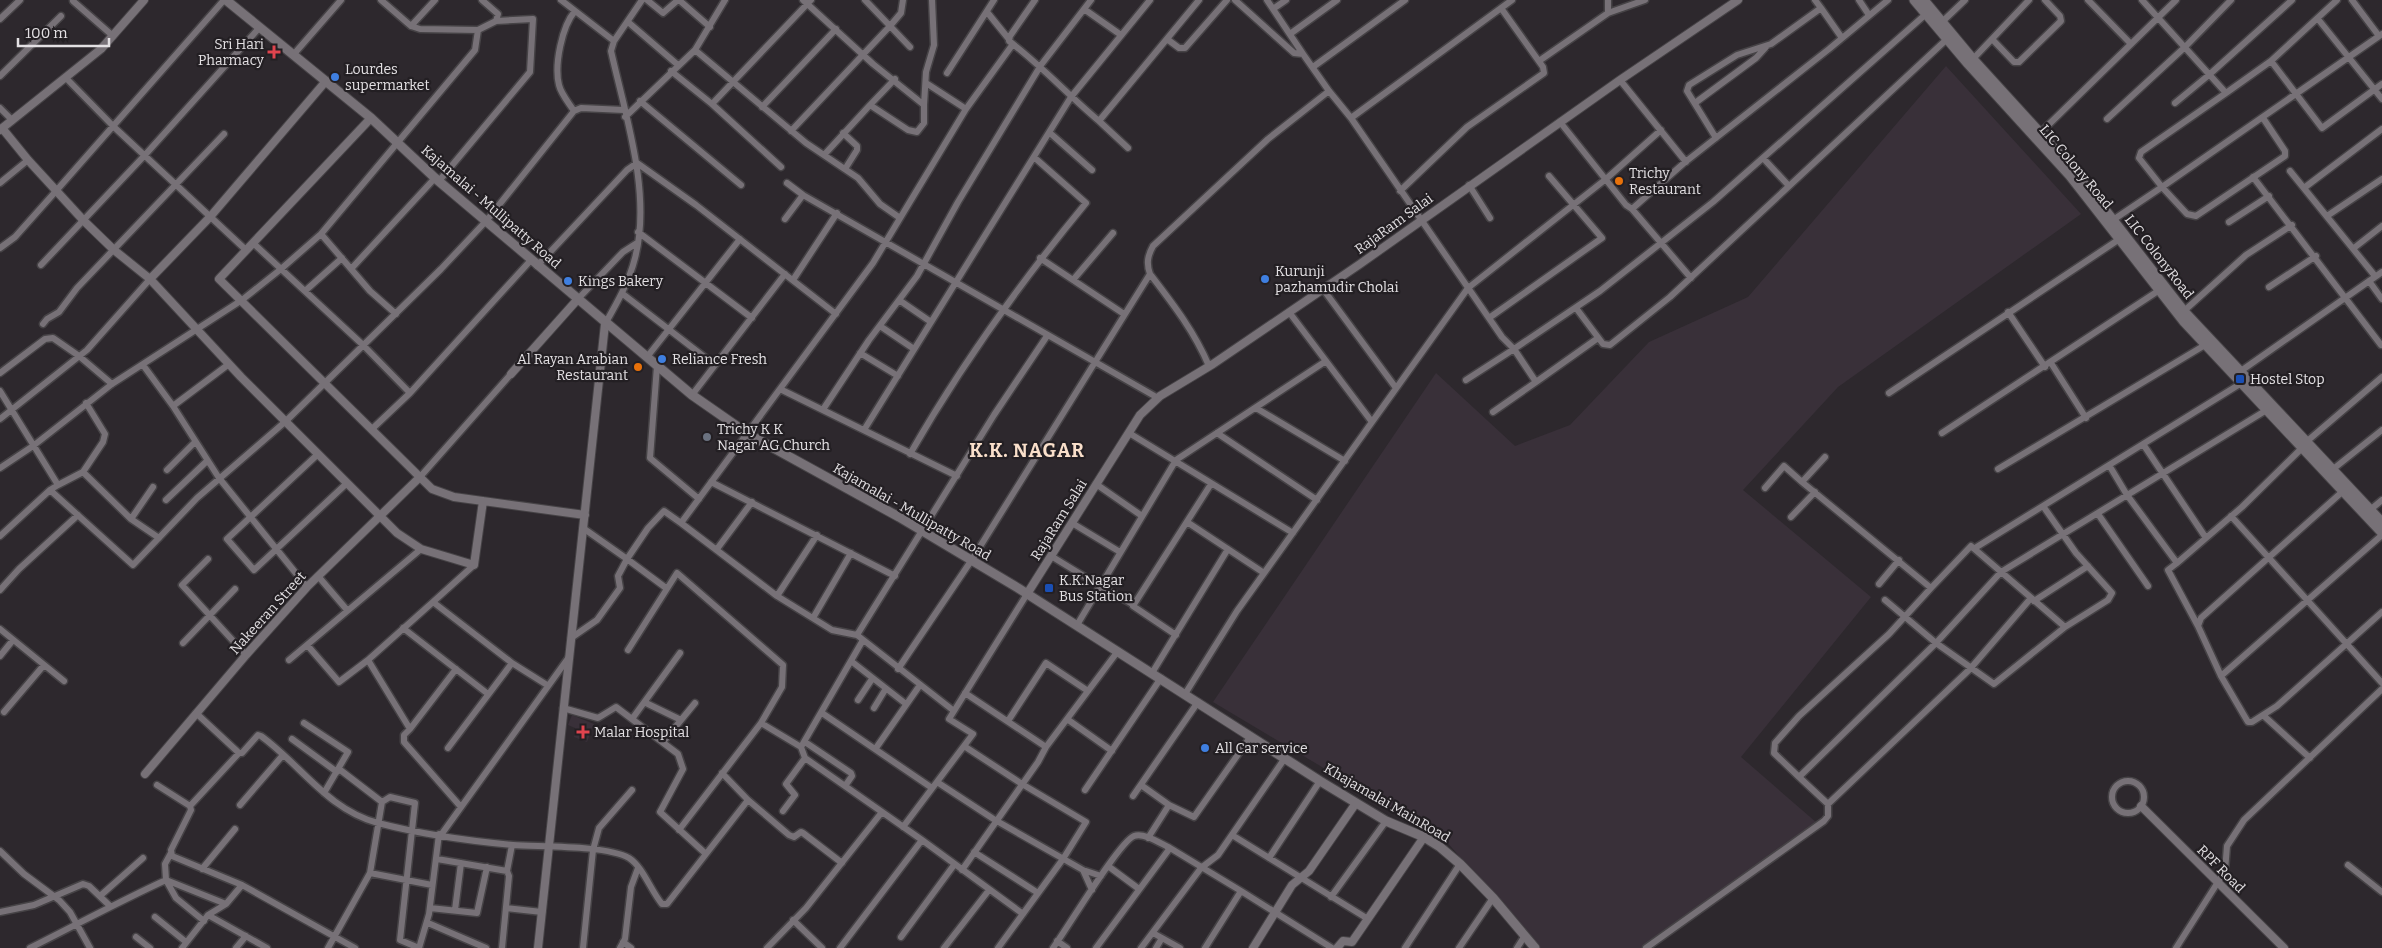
<svg xmlns="http://www.w3.org/2000/svg" width="2382" height="948" font-family="Bitter,serif">
  <style>
    .built { fill: #393039 }
    .lines { fill: none; stroke-linecap: round; stroke-linejoin: round }
    .minor-casing { stroke: #464346; stroke-width: 9 }
    .tertiary-casing { stroke: #464346; stroke-width: 10 }
    .secondary-casing { stroke: #464346; stroke-width: 11 }
    .minor { stroke: #777177; stroke-width: 6 }
    .tertiary { stroke: #777177; stroke-width: 8 }
    .secondary { stroke: #777177; stroke-width: 9 }
    .health-dot { fill: #e0444e; stroke: #231f23; stroke-width: 2 }
    .shop-dot { fill: #3f7fe0; stroke: #231f23; stroke-width: 2 }
    .food-dot { fill: #e8710a; stroke: #231f23; stroke-width: 2 }
    .transit-dot { fill: #1a4fb4; stroke: #231f23; stroke-width: 2 }
    .worship-dot { fill: #6b7280; stroke: #231f23; stroke-width: 2 }
    .labels { text-anchor: middle; dominant-baseline: central; stroke-width: 4.5; stroke-linejoin: round; paint-order: stroke }
    .poi-label { font-size: 14px; fill: #e3e0e3; stroke: #231f23; text-anchor: start }
    .street-label { font-size: 14px; fill: #e3e0e3; stroke: #231f23 }
    .district-label { font-size: 19px; font-weight: bold; letter-spacing: 1px; fill: #f9dfca; stroke: #231f23 }
  </style>
  <rect width="100%" height="100%" fill="#2d282d"/>
  <!-- built -->
  <path class="built" d="M1946 66 2081 214 1838 387 1743 490 1871 597 1741 757 1817 823 1651 948H1539L1446 841 1213 702 1436 373 1515 446 1570 425 1649 342 1748 297Z
    M572 715 594 724 587 742 574 737 575 728 568 725Z"/>
  <g class="lines">
    <!-- minor casing -->
    <g class="minor-casing">
      <path id="minor" d="M381 0 411 26
        M435 0 411 26 420 29 478 30 496 21 498 14 482 0
        M561 0 614 41
        M647 0 663 13 678 0
        M679 0 710 27
        M803 0 873 64 924 105V123L917 132 908 130 870 105 895 79
        M903 0 901 13 890 26 910 47
        M1035 0 1010 36 1009 41C1042 66 1068 95 1099 121L1199 0
        M1235 0 1294 53 1303 54 1329 91 1351 118 1502 337 1514 349 1600 291 1713 202 1926 14
        M1267 0 1303 54
        M1815 0 1821 8
        M1859 0 1869 15
        M2088 0 2131 44
        M2352 0 2379 36
        M73 1 113 36
        M1084 9 1121 35
        M1273 9 1286 0
        M987 12 1008 38
        M1608 13V0
        M0 19 20 0
        M2318 19 2382 99
        M628 22 678 65
        M1942 22 1965 0
        M1290 34 1337 0
        M1167 39 1179 48H1185L1227 0
        M1992 39 2014 62H2019L2061 21 2060 16 2045 0
        M695 50 725 0
        M294 54 341 0
        M1973 59 2029 0
        M1539 61 1608 13 1645 0
        M2271 61 2322 128 2382 84
        M1313 67 1405 0
        M671 71 712 104 781 167
        M947 73 994 0
        M0 76 61 16
        M66 78 114 127 246 250
        M1620 80 1686 162
        M926 83 966 109
        M2226 93 2271 61 2337 0
        M640 101 741 185
        M1695 103 1756 58 1766 47
        M2175 103 2210 74 2292 0
        M712 104 811 0
        M924 105 926 72 934 45 932 0
        M762 107 836 29
        M0 108 12 120
        M574 111C569 103 561 94 559 85 554 65 562 26 575 11
        M625 117 695 50 806 143 858 178 880 204 900 218
        M1351 118 1512 0
        M2263 118 2285 151V156L2196 216 2187 214 2162 187 2382 34
        M2107 119 2185 47 2231 0
        M1099 121 1128 148
        M1560 122 1626 205 1632 209
        M791 131 890 26 865 0
        M843 133 857 146V150L845 169
        M1050 133 1092 170
        M2037 136 2176 0
        M1716 138 1687 91 1689 85 1737 55 1771 44 1821 8 1842 38
        M824 155 870 105
        M1763 158 1789 186
        M2290 171 2375 276
        M2253 177 2381 345
        M439 181 530 72 533 19 496 21
        M0 183 28 160
        M787 183 803 195 1158 398
        M1469 185 1490 218
        M2304 188 2382 129
        M1400 191 1467 127 1544 73 1543 67 1501 8
        M2327 216 2382 179
        M785 219 803 195
        M2110 222 2162 187 2139 158 2141 152 2226 93 2142 0
        M2229 222 2269 196
        M638 232 752 318
        M321 234 370 291 396 314
        M253 243 363 345 410 393
        M0 248 15 237 56 191 224 0
        M2354 248 2382 226
        M1040 258 1124 314
        M41 265 145 155 260 27
        M537 266 627 170 637 163 696 205 836 314
        M351 269 435 178
        M1691 278 1632 209 1684 163 1829 49 1888 0
        M793 280 837 213
        M1073 280 1113 233
        M2369 281 2382 299
        M2269 287 2316 256
        M1323 289 1396 388
        M305 291 342 258
        M623 294 715 365
        M577 300 623 252 637 243
        M899 300 931 322
        M1576 308 1603 344 1610 345 1670 297 1947 39
        M2184 311 2246 255 2292 225
        M2008 312 2045 367
        M1489 318 1602 238 1549 176
        M43 324 47 319 59 312 77 288 224 134
        M605 324C617 303 629 282 635 258 652 194 625 114 611 51L614 41 642 0
        M880 326 914 349
        M860 353 898 376
        M647 357 740 239
        M2051 363 2086 418
        M143 365 173 406 219 478 307 587
        M657 366 650 458 699 499
        M1209 366C1194 331 1173 304 1150 274 1146 263 1148 255 1153 246L1268 139 1329 91
        M0 373 45 339 53 338 79 356 112 384
        M2238 373 2382 272
        M1466 380 1514 349 1536 382 1598 338
        M780 389 957 476
        M0 391 58 485 50 490 133 565 197 498 286 421 441 269 487 220 574 111 581 108 624 110
        M1889 393 2118 240
        M692 395 785 274
        M173 406 229 364
        M824 408 869 340 917 276 958 202 1041 65 1091 0
        M1256 408 1345 461
        M1493 412 1536 382
        M0 419 87 350 150 279
        M1372 422 1468 288 1606 179 1661 130
        M372 429 410 393 531 260
        M864 430 1071 97 1150 0
        M1129 433 1293 533
        M1217 433 1317 500
        M1942 433 2158 291
        M2305 443 2382 377
        M2143 444 2206 538
        M910 454C961 365 1020 283 1086 203L1035 158
        M317 455 227 539 254 570 346 484
        M1825 457 1802 482 1931 588 1889 634 1799 716 1775 743 1774 753 1799 777 1936 643 2001 572 2265 411
        M2109 465 2127 495 2177 563 2242 507 2301 449
        M0 468 33 446 112 384 242 300 281 269 321 234 475 50 478 30
        M1998 469 2205 345
        M167 470 195 442
        M2332 470 2382 430
        M83 472 131 519 159 538
        M420 477 511 374
        M711 482 895 576
        M1096 484 1142 516
        M58 485 83 472 103 442 105 434 86 403
        M1765 488 1784 466 1802 482
        M2342 492 2201 618 2198 626 2221 676 2245 717 2248 722H2252L2277 706 2382 612
        M166 500 207 461
        M2043 506 2076 553 2112 593 2108 600 2065 627
        M2370 510 2382 500
        M2098 514 2148 586
        M2231 516 2382 683
        M1791 517 1815 492
        M131 519 153 487
        M1187 522 1264 573
        M681 523 777 596 832 630 857 635
        M1072 523 1120 552
        M583 528 627 559 648 528 664 511 681 523 873 263 966 109 1013 44
        M0 536 50 490
        M1975 548 2240 384
        M717 549 752 502
        M1051 556 1100 586 1134 605
        M208 559 182 585 246 655
        M2177 563 2168 570 2198 626
        M318 576 347 610
        M1879 584 1899 560
        M0 590 19 569 78 515
        M777 596 817 535
        M1885 600 1936 643 1994 684 2065 627 1971 546 1931 588
        M2034 601 2088 566
        M433 602 474 565
        M813 618 851 553
        M1077 625 1176 460 1326 361
        M403 628 488 694
        M0 629 64 681
        M1176 635 1133 606 1211 484
        M571 638 597 620 620 588 618 576 627 559 666 588
        M183 643 235 589
        M308 646 339 682 368 660
        M628 650 677 573 783 665 782 687 761 723
        M0 656 13 640
        M289 660 421 549
        M851 661 906 704
        M898 669 971 561 1150 274
        M1152 673 1228 549
        M2221 676 2382 535
        M965 693 1046 747
        M1185 694 1237 611 1372 422 1289 312
        M858 700 872 679
        M646 703 681 720
        M874 708 885 690
        M954 711 857 635 994 415 1047 336
        M4 712 44 665
        M196 713 239 753H242L258 735 261 736C301 765 328 810 378 823 420 834 470 841 513 845 541 847 606 845 629 858 643 867 651 891 662 904H667L706 854 660 812 683 769 678 754 616 707 598 718 563 708
        M822 713 932 788
        M2264 716 2310 758
        M632 719 680 653
        M1067 719 1112 751
        M1008 721 1046 663 1088 691
        M304 723 348 752 324 793
        M410 729 456 669
        M292 739 337 772
        M663 742 695 703
        M805 742 851 773 852 776 845 786
        M964 746 1022 784 1086 822 1063 859 998 948
        M801 747 805 758 922 840 1023 914
        M448 748 512 663
        M876 748 920 685
        M339 769 382 802
        M722 773 748 800 789 835 794 837 801 832 803 833 842 863
        M1799 777 1828 804 1970 669 2031 598
        M2112 797a16 16 0 1 1 32 0a16 16 0 1 1-32 0Z
        M937 782 995 820 1083 870 1101 876
        M157 785 190 806 191 810 171 850 172 856 242 885 355 948
        M1141 785 1169 805 1194 817 1251 736
        M1085 790 1161 678
        M1133 796 1198 702
        M240 805 283 755
        M190 806 239 753
        M461 807 404 742V735L410 729 368 660 433 602 512 663 547 685
        M783 811 795 795 786 784 805 758
        M903 827 973 734 949 719 1027 594
        M679 830 761 723 801 747 863 640
        M441 835 569 657
        M1232 835 1368 919
        M1148 838 1169 805
        M0 851 24 874 59 900 70 912 90 948
        M974 852 1038 893
        M171 853 165 864 166 880 226 904
        M706 854 748 800
        M1269 858 1320 781
        M437 859 507 871 509 876 502 948
        M2348 865 2382 892
        M1108 866 1139 889
        M202 869 235 829
        M962 870 1038 762 1046 747 1118 651
        M1083 870 1092 890
        M507 871 512 845
        M370 873 432 885
        M100 896 143 858
        M1331 897 1386 821
        M430 908 477 913 487 867
        M506 908 542 912
        M455 910 461 863
        M0 912 34 905 83 884 89 886 110 906
        M208 915 226 904 242 885
        M155 917 186 942
        M793 920 822 948
        M428 923 486 948
        M1153 933 1180 948
        M136 937 150 948
        M901 937 954 865
        M1057 941 1067 948
        M623 942 631 948
        M30 948C76 925 120 901 166 880L176 898 204 921
        M182 948 208 915 267 948
        M236 948 246 936
        M328 948 370 873 382 802 390 797 415 803 400 940 419 948
        M419 948 429 914 439 834
        M583 948 593 850 599 828 632 790
        M620 948 625 939 631 887 638 868
        M767 948 806 908 882 812
        M840 948 922 840
        M944 948 989 890
        M1053 948C1067 929 1119 842 1134 836 1144 832 1161 844 1170 848
        M1096 948 1170 848 1241 891
        M1141 948 1201 868 1218 855 1285 758
        M1156 948 1162 938
        M1205 948 1241 891 1332 948
        M1405 948 1460 864
        M1459 948 1493 898
        M1517 948 1524 937
        M1646 948 1824 821 1828 816V804
        M2176 948 2225 871 2227 846 2244 820 2382 689"/>
    </g>
    <!-- tertiary casing -->
    <g class="tertiary-casing">
      <path id="tertiary" d="M371 118 219 279 432 489 454 497 585 515
        M2 128 28 160 84 221 114 250 150 279 241 377 397 533 421 549 474 565 483 501
        M0 130 101 49 144 0
        M150 279 210 217 326 81
        M511 374 577 300
        M1027 594 1140 415 1160 396 1213 364 1360 264 1620 80 1738 0
        M145 774 246 655 307 587 420 477
        M2141 806 2284 948
        M538 948 605 324
        M1253 948 1292 885 1309 871 1356 803
        M1337 948 1343 941 1352 942 1424 837"/>
    </g>
    <!-- secondary casing -->
    <g class="secondary-casing">
      <path id="secondary" d="M226 0 371 118 435 178 692 395 748 434 899 517 1018 588 1320 781 1386 821 1424 837 1440 847 1460 864 1493 898 1535 948
        M1914 0 1968 64 2070 176 2184 322 2382 533
        M1924 0 1973 59 2075 171 2184 311 2382 522"/>
    </g>
    <!-- minor -->
    <use href="#minor" class="minor"/>
    <!-- tertiary -->
    <use href="#tertiary" class="tertiary"/>
    <!-- secondary -->
    <use href="#secondary" class="secondary"/>
  </g>
  <!-- markers -->
  <g class="health-dot">
    <path d="M271.5 44.5h5v5h5v5h-5v5h-5v-5h-5v-5h5z"/>
    <path d="M580.5 724.5h5v5h5v5h-5v5h-5v-5h-5v-5h5z"/>
  </g>
  <g class="shop-dot">
    <circle cx="335" cy="77" r="5"/>
    <circle cx="1265" cy="279" r="5"/>
    <circle cx="568" cy="281" r="5"/>
    <circle cx="662" cy="359" r="5"/>
    <circle cx="1205" cy="748" r="5"/>
  </g>
  <g class="food-dot">
    <circle cx="1619" cy="181" r="5"/>
    <circle cx="638" cy="367" r="5"/>
  </g>
  <g class="transit-dot">
    <rect x="2235" y="374" width="10" height="10" rx="2.5"/>
    <rect x="1044" y="583" width="10" height="10" rx="2.5"/>
  </g>
  <circle class="worship-dot" cx="707" cy="437" r="5"/>
  <g class="labels">
    <!-- poi labels -->
    <g class="poi-label">
      <text x="264" y="44" text-anchor="end">Sri Hari<tspan x="264" dy="16">Pharmacy</tspan></text>
      <text x="345" y="69">Lourdes<tspan x="345" dy="16">supermarket</tspan></text>
      <text x="1629" y="173">Trichy<tspan x="1629" dy="16">Restaurant</tspan></text>
      <text x="1275" y="271">Kurunji<tspan x="1275" dy="16">pazhamudir Cholai</tspan></text>
      <text x="578" y="281">Kings Bakery</text>
      <text x="628" y="359" text-anchor="end">Al Rayan Arabian<tspan x="628" dy="16">Restaurant</tspan></text>
      <text x="672" y="359">Reliance Fresh</text>
      <text x="2250" y="379">Hostel Stop</text>
      <text x="717" y="429">Trichy K K<tspan x="717" dy="16">Nagar AG Church</tspan></text>
      <text x="1059" y="580">K.K.Nagar<tspan x="1059" dy="16">Bus Station</tspan></text>
      <text x="594" y="732">Malar Hospital</text>
      <text x="1215" y="748">All Car service</text>
    </g>
    <!-- street labels -->
    <g class="street-label">
      <text transform="translate(2076 167) rotate(50)">LIC Colony Road</text>
      <text transform="translate(491 207) rotate(41)">Kajamalai - Mullipatty Road</text>
      <text transform="translate(1394 224) rotate(-36)">RajaRam Salai</text>
      <text transform="translate(2159 257) rotate(52)">LIC ColonyRoad</text>
      <text transform="translate(912 512) rotate(30)">Kajamalai - Mullipatty Road</text>
      <text transform="translate(1059 520) rotate(-58)">RajaRam Salai</text>
      <text transform="translate(268 613) rotate(-48)">Nakeeran Street</text>
      <text transform="translate(1387 803) rotate(30)">Khajamalai MainRoad</text>
      <text transform="translate(2221 869) rotate(45)">RPF Road</text>
    </g>
    <!-- district labels -->
    <g class="district-label">
      <text x="1027" y="450">K.K. NAGAR</text>
    </g>
  </g>
  <!-- scale -->
  <path d="M18 38v8h91v-8" fill="none" stroke="#e3e0e3" stroke-width="2.5"/>
  <text x="25" y="38" font-size="15" fill="#e3e0e3" stroke="#231f23" stroke-width="4" paint-order="stroke">100 m</text>
</svg>
